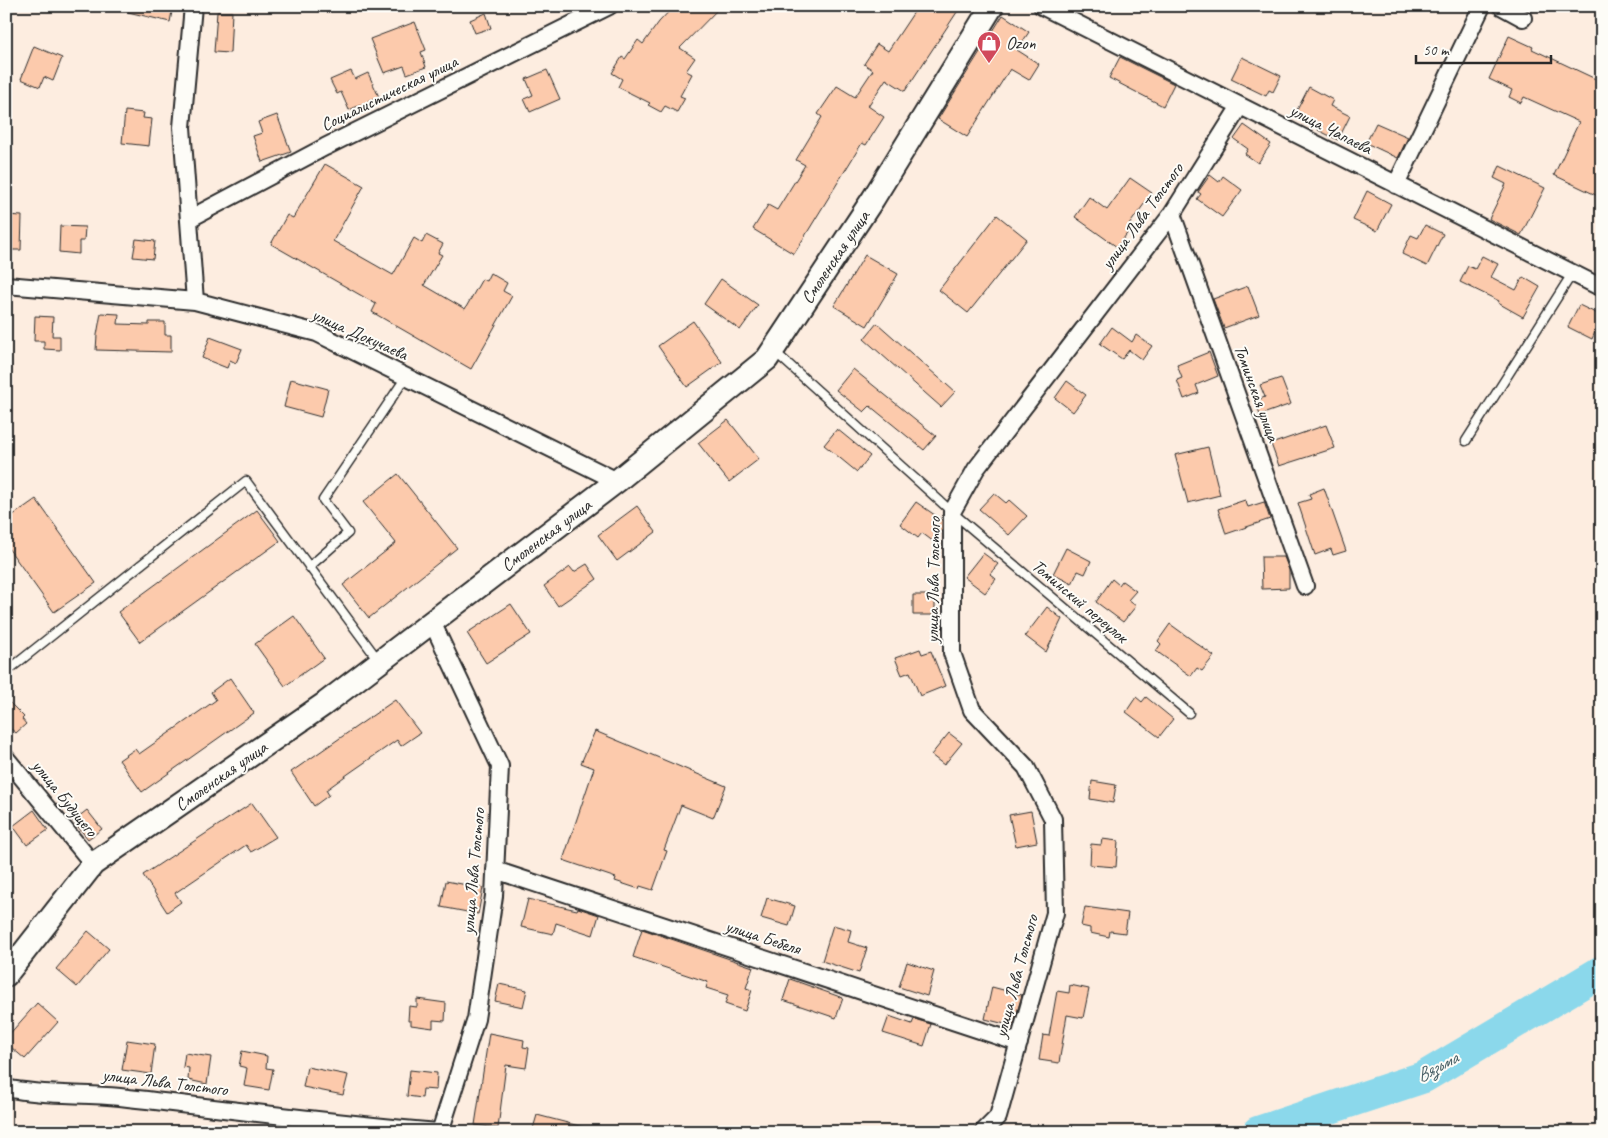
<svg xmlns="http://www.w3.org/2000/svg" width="1608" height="1138" font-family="Caveat,sans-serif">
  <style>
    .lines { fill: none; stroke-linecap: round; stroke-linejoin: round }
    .river { stroke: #8bd8eb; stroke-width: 32 }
    .building { fill: #fccaac; stroke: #2b2b2b }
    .service-casing { stroke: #2b2b2b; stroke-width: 11 }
    .minor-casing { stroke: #2b2b2b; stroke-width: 20 }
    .secondary-casing { stroke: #2b2b2b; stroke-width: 26 }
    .service { stroke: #fdfcf7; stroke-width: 8 }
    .minor { stroke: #fdfcf7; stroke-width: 16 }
    .secondary { stroke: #fdfcf7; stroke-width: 22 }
    .labels { text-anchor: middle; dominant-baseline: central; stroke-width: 4; stroke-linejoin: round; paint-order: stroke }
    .poi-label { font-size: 18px; fill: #2b2b2b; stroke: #fdfcf7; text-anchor: start }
    .street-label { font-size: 18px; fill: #2b2b2b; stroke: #fdfcf7 }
    .water-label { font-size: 19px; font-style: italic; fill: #485f65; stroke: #fdfcf7 }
  </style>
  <rect width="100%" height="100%" fill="#fdede0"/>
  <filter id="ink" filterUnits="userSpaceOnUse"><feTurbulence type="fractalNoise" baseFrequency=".02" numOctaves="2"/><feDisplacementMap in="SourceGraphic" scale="10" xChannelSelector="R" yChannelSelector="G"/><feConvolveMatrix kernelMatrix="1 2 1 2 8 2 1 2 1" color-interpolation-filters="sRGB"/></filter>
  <g filter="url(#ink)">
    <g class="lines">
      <!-- river -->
      <path class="river" d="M1258 1132 1424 1077 1602 971"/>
    </g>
    <!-- building -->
    <path class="building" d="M129 6H173L170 22 128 12Z
      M674 6H721L680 48 695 58 686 71 692 74 680 96 685 98 677 112 665 106 661 112 648 105 650 103 618 87 622 79 612 73 622 57 625 59 638 40 643 44 659 22Z
      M918 6H961L905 91 886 79 868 106 884 117 866 145 862 143 794 254 753 229 768 205 777 210 805 165 796 160 822 117 818 114 837 86 855 97 873 70 864 64 877 44 888 51Z
      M217 12H232L230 53 214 52Z
      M486 13 491 28 475 33 470 20Z
      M1003 15 1029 32 1017 50 1039 64 1029 80 1010 69 967 137 938 119Z
      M415 22 426 50 421 52 426 67 407 74 404 66 384 73 370 39Z
      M1509 36 1533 47 1532 49 1602 82V198L1554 175 1579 122 1524 97 1521 103 1509 97 1512 90 1489 79Z
      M34 46 62 58 53 81 44 77 40 87 21 79Z
      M1120 57 1174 84 1163 106 1109 78Z
      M1242 57 1281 76 1273 92 1269 90 1266 96 1231 79Z
      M547 70 560 99 530 112 524 99 533 95 526 79Z
      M351 71 355 79 368 73 379 97 349 110 341 92 337 94 330 80Z
      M1309 87 1333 100 1330 106 1350 116 1338 140 1318 130 1321 125 1296 112Z
      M125 111 144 113 143 118 152 119 149 146 122 143Z
      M277 115 291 152 262 162 253 136 262 133 258 122Z
      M1376 123 1408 137 1398 158 1366 143Z
      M1244 125 1271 144 1258 163 1245 154 1248 149 1234 139Z
      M325 164 364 186 333 241 393 275 414 238 422 243 426 235 443 244 438 253 442 255 424 285 465 309 482 279 486 281 490 273 507 283 503 291 512 296 471 369 372 312 376 304 271 244 287 215 293 218Z
      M1500 166 1545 188 1521 235 1489 219 1506 184 1494 178Z
      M1210 175 1219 182 1223 176 1242 190 1222 217 1197 199 1201 194 1198 192Z
      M1130 178 1152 193 1129 225 1132 227 1117 247 1075 217 1089 197 1107 210Z
      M1367 191 1391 204 1377 231 1353 220Z
      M6 215 22 216 21 250H6Z
      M997 215 1027 239 968 313 939 290Z
      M1425 225 1443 234 1427 266 1402 254 1411 235 1418 238Z
      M60 226 85 227 84 241H79V254L59 252Z
      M136 239 155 241 153 259 133 257Z
      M865 255 898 274 867 326 834 306Z
      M1482 256 1498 264 1491 277 1516 290 1523 277 1540 287 1523 317 1498 303 1499 301 1460 282 1468 266 1475 269Z
      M721 279 758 305 740 330 704 304Z
      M1248 286 1259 315 1224 328 1213 299Z
      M1579 305 1602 316 1592 339 1568 327Z
      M101 313 119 314 118 324 149 325V322H165V335H171V352L96 350 97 335Z
      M35 316 53 317 52 336H60V350L44 349V341H34Z
      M693 321 722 362 687 387 658 346Z
      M877 323 955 392 941 407 864 339Z
      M1112 327 1132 342 1136 335 1152 346 1142 360 1129 350 1122 359 1100 344Z
      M210 337 242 349 236 363 230 360 227 368 202 358Z
      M1209 352 1218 376 1196 385 1199 393 1184 399 1177 380 1182 378 1177 365Z
      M853 369 936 436 924 450 870 406 864 412 836 390Z
      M1281 378 1291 404 1260 415 1255 401 1265 397 1260 385Z
      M291 379 328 389 321 417 284 407Z
      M1067 381 1086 395 1073 412 1055 398Z
      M728 420 759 459 729 482 698 443Z
      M1326 425 1335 448 1279 466 1271 444Z
      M837 429 870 456 857 472 824 445Z
      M1208 447 1220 495 1188 503 1175 455Z
      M398 474 457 548 369 618 343 585 396 543 363 502Z
      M1324 488 1346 551 1333 555 1331 549 1315 555 1298 503 1311 499 1309 494Z
      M994 493 1006 503 1009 500 1027 516 1009 535 979 509Z
      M36 499 96 583 54 612 6 545V520Z
      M1245 500 1248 507 1264 502 1270 519 1226 534 1218 509Z
      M916 502 942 520V530L934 542 922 533 918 538 900 524Z
      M637 506 656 532 617 561 598 535Z
      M257 510 280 541 140 642 118 612Z
      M1066 548 1091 561 1085 574 1078 571 1072 584 1053 574Z
      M983 553 998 564 990 574 996 579 985 593 964 577Z
      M1261 557H1284L1289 570V588L1262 589Z
      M587 564 597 579 558 606 544 586 570 567 574 572Z
      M1112 579 1119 585 1122 581 1136 591 1128 600 1136 606 1123 622 1096 602Z
      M913 595H935V615H913Z
      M511 604 531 634 486 663 467 633Z
      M1047 607 1062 619 1046 652 1025 636Z
      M294 616 324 658 285 686 255 644Z
      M1170 624 1214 656 1202 671 1197 668 1191 676 1156 651 1161 644 1158 641Z
      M920 649 922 654 931 651 945 686 920 696 910 672 902 675 895 658Z
      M230 678 254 713 142 792 119 760 135 749 139 754 216 700 211 692Z
      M1136 697 1142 702 1146 697 1173 719 1159 737 1126 712Z
      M6 699 24 717 22 719 26 724 16 733 11 729 6 733Z
      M395 700 420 733 401 746 397 740 348 774 326 790 329 795 314 806 291 772Z
      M595 731 726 786 713 818 681 805 664 850 667 851 653 890 640 886 639 889 615 881 616 878 563 860 594 768 581 763Z
      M949 733 962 743 944 765 931 755Z
      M1092 781 1116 785 1113 803 1090 799Z
      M252 803 276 837 251 852 246 845 175 893 181 902 167 912 143 875Z
      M34 810 48 830 27 845 13 826Z
      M87 810 102 829 88 839 73 821Z
      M1031 811 1037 842 1016 846 1009 815Z
      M1102 839 1118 841 1116 867 1090 865 1091 844 1101 845Z
      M446 881 483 888 478 914 441 907Z
      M767 898 795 906 789 926 761 918Z
      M528 899 577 910 578 908 599 915 593 935 556 923 553 934 521 927Z
      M1085 907 1128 913 1125 933 1110 931 1109 937 1090 933V928L1081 926Z
      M833 925 851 930 848 942 867 948 859 973 822 961Z
      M642 929 753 967 746 988 752 990 745 1011 725 1004 728 995 706 988 708 982 633 957Z
      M88 931 109 949 77 987 56 969Z
      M907 962 934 971 927 996 899 987Z
      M790 979 843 998 836 1018 783 1000Z
      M499 984 527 990 523 1007 495 1001Z
      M1070 985 1089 989 1083 1018 1067 1015 1059 1063 1039 1060 1043 1035 1049 1036 1057 991 1069 993Z
      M992 987 1022 995 1013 1026 985 1019Z
      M417 999 446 1003 445 1021 433 1020V1028L411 1025V1021H408L409 1006 417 1007Z
      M37 1003 58 1022 25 1059 6 1043V1038Z
      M889 1016 912 1024 914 1019 931 1024 924 1046 883 1033Z
      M489 1033 524 1040 523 1047 529 1048 526 1068 506 1065 498 1128 475 1125Z
      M127 1040 155 1044 151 1074 122 1070Z
      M242 1051 267 1056 266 1068 273 1069 269 1090 244 1086 247 1068 239 1066Z
      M185 1053 211 1057 207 1084 188 1080 189 1068 183 1067Z
      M307 1067 348 1075 343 1095 303 1087Z
      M410 1070 437 1073 436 1090 423 1089 422 1098 407 1096Z
      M537 1115 583 1127 582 1132H532Z"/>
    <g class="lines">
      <!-- service casing -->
      <g class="service-casing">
        <path id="service" d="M774 351 952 512 1189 713
          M1466 441 1572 274
          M309 567 348 533 323 500 406 377
          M6 672 246 481 379 661"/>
      </g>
      <!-- minor casing -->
      <g class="minor-casing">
        <path id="minor" d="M193 6 182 127 195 301
          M1042 6 1602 288
          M1501 6 1523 18
          M1396 185 1482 6
          M1172 214 1305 586
          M189 219 325 147 609 6
          M6 285 195 301 317 333 617 481
          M432 622 500 766 494 896 476 1019 440 1132
          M6 758 93 864
          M495 870 1019 1043
          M6 1088C43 1096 82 1093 120 1097 226 1109 332 1123 438 1132
          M983 1132 998 1117 1055 913 1053 819 1026 767 972 710 952 653V512L976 469 1172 214 1240 106"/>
      </g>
      <!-- secondary casing -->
      <g class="secondary-casing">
        <path id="secondary" d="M6 975 93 864 323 705 617 481 767 359 873 199 992 6"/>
      </g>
      <!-- service -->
      <use href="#service" class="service"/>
      <!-- minor -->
      <use href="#minor" class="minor"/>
      <!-- secondary -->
      <use href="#secondary" class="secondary"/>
    </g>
  </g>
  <!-- icons -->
  <defs>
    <g id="shop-pin" transform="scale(1.25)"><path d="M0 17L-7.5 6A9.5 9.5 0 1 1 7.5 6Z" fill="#d1495b" stroke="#fdfcf7"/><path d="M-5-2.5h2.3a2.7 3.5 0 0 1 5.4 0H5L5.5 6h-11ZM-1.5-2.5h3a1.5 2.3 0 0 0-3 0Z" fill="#fff"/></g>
  </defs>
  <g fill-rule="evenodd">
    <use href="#shop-pin" x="989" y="43"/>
  </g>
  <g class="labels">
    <!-- poi labels -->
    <g class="poi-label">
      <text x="1006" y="43">Ozon</text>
    </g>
    <!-- street labels -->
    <g class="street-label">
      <text transform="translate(389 93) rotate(-26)">Социалистическая улица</text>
      <text transform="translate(1331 129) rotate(27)">улица Чапаева</text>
      <text transform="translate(1142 216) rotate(-54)">улица Льва Толстого</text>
      <text transform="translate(835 257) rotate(-56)">Смоленская улица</text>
      <text transform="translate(360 334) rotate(24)">улица Докучаева</text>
      <text transform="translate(1257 393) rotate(70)">Томинская улица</text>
      <text transform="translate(546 535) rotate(-37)">Смоленская улица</text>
      <text transform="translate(933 580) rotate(-89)">улица Льва Толстого</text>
      <text transform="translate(1080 601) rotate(40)">Томинский переулок</text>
      <text transform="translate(221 776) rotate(-35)">Смоленская улица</text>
      <text transform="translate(65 798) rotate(51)">улица Будущего</text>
      <text transform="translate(473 871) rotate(-85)">улица Льва Толстого</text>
      <text transform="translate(763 937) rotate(18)">улица Бебеля</text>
      <text transform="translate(1016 976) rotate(-75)">улица Льва Толстого</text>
      <text transform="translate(165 1082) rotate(7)">улица Льва Толстого</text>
    </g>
    <!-- water labels -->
    <g class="water-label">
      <text transform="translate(1437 1067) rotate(-28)">Вязьма</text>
    </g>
  </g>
  <!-- margin -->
  <rect width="1608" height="1138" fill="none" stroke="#fdfcf7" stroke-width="25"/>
  <rect x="12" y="12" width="1583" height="1113" fill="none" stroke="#2b2b2b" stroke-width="2" filter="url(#ink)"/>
  <!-- scale -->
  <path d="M1416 55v8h135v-8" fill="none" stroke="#2b2b2b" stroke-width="2.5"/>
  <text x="1423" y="55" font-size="15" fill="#2b2b2b" stroke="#fdfcf7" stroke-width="4" paint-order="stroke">50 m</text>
</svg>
